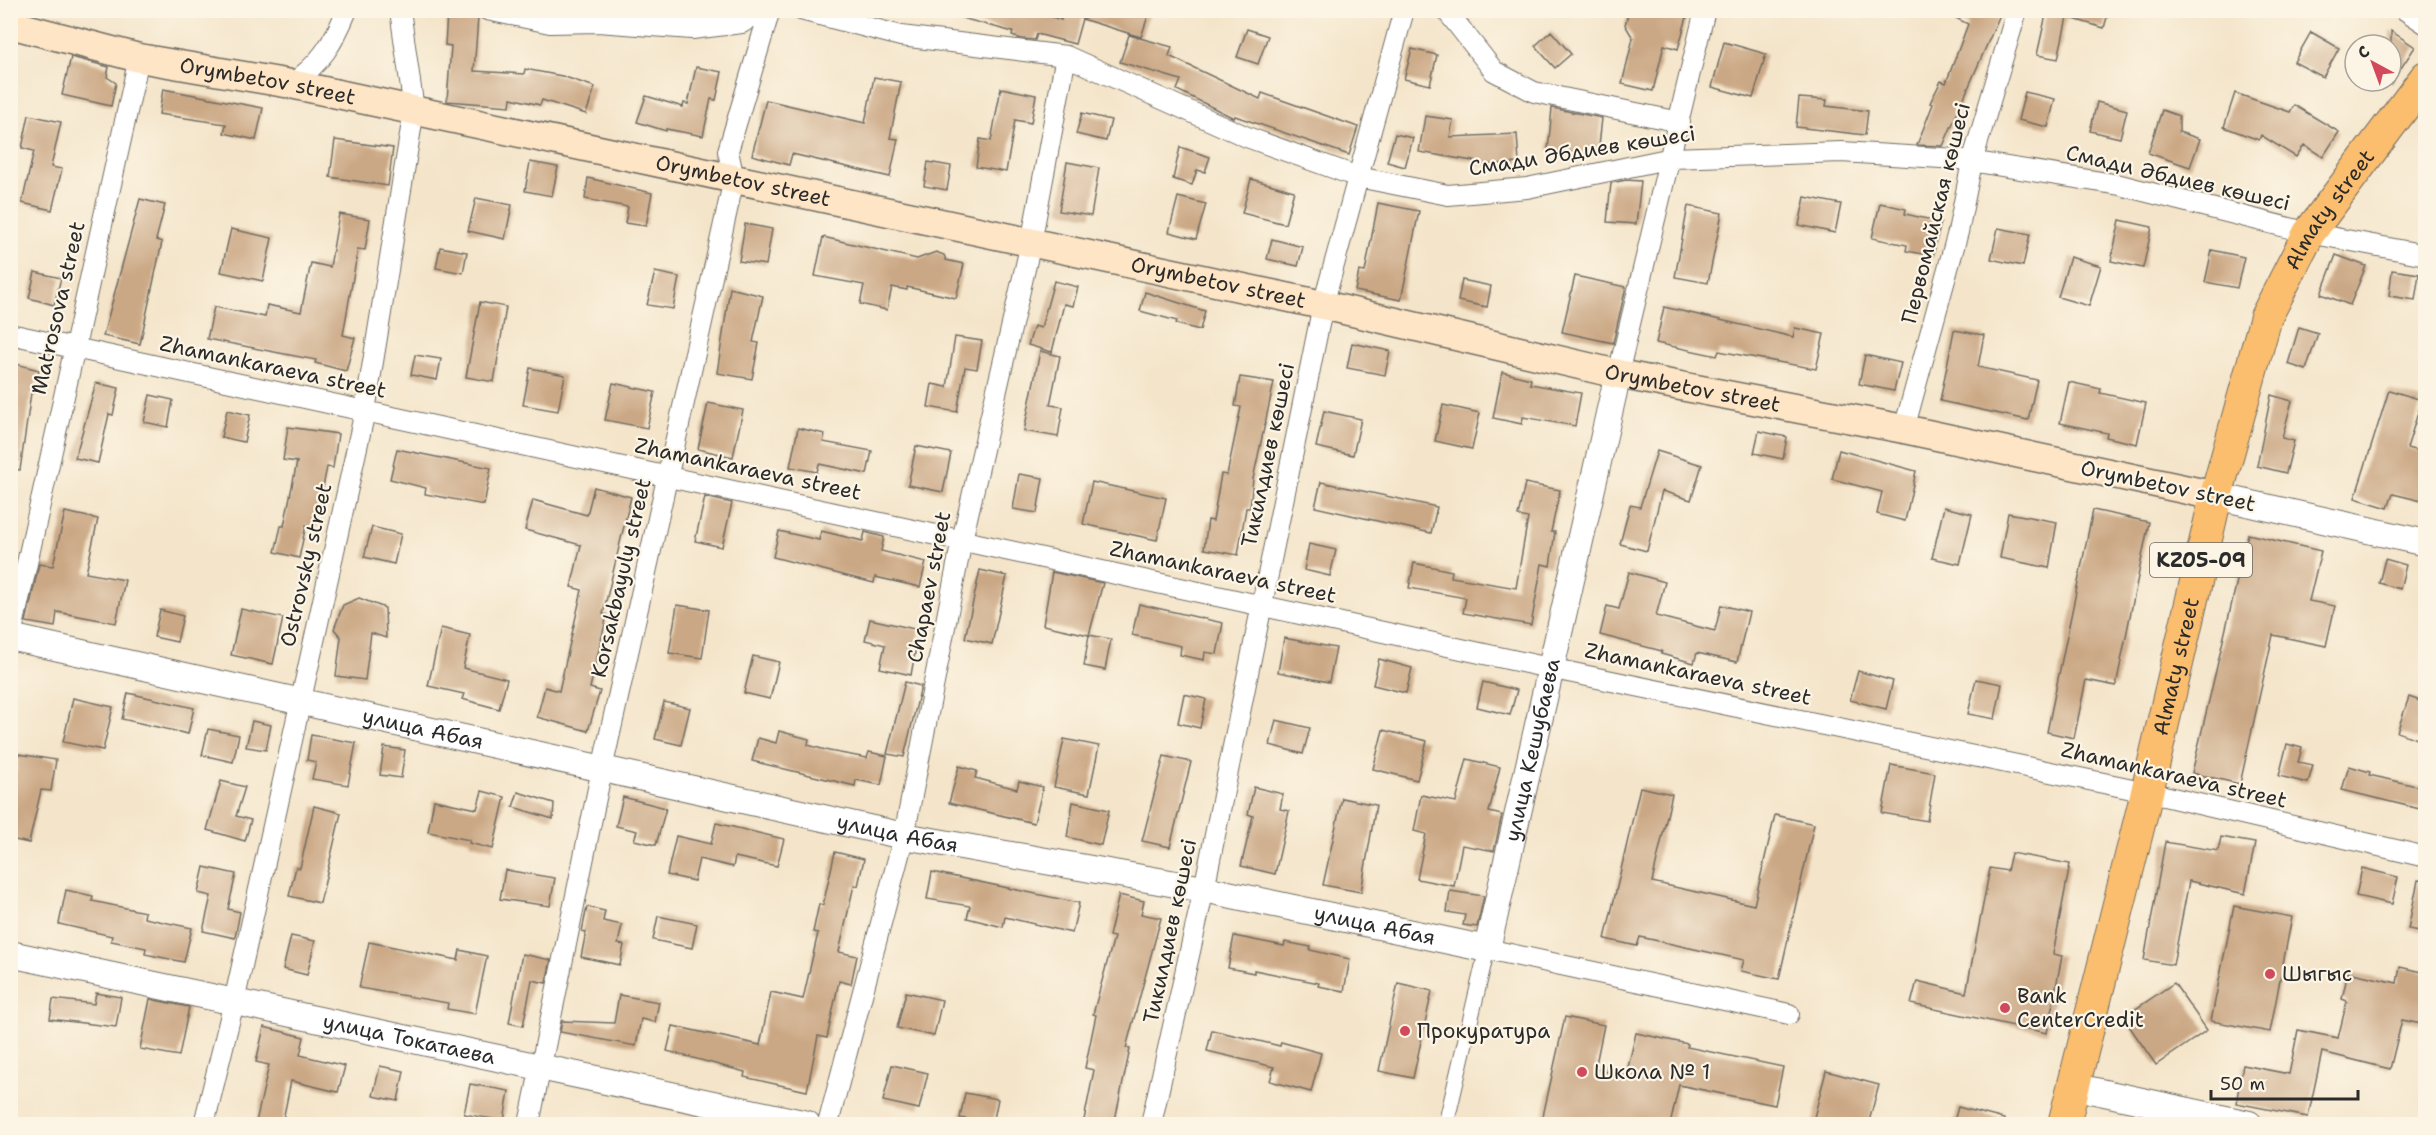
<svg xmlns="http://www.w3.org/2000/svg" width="2436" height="1135" font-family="'Shantell Sans',sans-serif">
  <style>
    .building { fill: #cba885 }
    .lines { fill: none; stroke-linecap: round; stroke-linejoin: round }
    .pedestrian-casing { stroke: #716c63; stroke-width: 17 }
    .minor-casing { stroke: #716c63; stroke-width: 22 }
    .tertiary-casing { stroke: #716c63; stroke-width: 28 }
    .secondary-casing { stroke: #716c63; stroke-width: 31 }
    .primary-casing { stroke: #716c63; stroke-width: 34 }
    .pedestrian { stroke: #fff; stroke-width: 15 }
    .minor { stroke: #fff; stroke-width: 20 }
    .tertiary { stroke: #fff; stroke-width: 26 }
    .secondary { stroke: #fde5c5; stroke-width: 28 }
    .primary { stroke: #fbbe6e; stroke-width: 32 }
    .poi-dot { fill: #d1495b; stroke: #fcf5e5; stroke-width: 2 }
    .labels { text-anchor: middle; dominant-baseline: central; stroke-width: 4.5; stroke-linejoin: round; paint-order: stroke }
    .shield { fill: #fcf5e5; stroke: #6a6863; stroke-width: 1.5 }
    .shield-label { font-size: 20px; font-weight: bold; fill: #2b2b2b }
    .street-label { font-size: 21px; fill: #2b2b2b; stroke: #fcf5e5 }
    .poi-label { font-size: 21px; fill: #2b2b2b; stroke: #fcf5e5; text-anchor: start }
  </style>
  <rect width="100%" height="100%" fill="#fcf5e5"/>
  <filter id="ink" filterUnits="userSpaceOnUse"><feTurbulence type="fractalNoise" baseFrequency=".0167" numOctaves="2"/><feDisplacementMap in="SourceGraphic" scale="12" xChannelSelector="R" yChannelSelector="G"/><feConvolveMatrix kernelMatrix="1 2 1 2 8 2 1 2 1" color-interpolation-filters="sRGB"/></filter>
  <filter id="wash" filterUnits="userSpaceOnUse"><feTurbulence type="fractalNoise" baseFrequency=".008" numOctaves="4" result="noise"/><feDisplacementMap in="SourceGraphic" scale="24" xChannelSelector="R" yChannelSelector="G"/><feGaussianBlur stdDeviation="1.35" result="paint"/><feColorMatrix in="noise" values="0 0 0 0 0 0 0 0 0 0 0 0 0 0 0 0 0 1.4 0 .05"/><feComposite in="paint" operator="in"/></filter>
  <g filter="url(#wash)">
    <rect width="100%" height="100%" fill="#f4e5ca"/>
    <g id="blocks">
      <!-- building -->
      <path class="building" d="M952 10H1029L1061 20 1064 10H1150L1141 37 1082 19 1075 44 1037 34 1035 40 1022 39 1012 36 1013 32 951 15Z
        M1629 10H1689L1678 49 1664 45 1653 91 1622 84 1633 38 1625 25Z
        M1940 10H2002L1943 146 1917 145 1933 104 1930 103 1941 81 1946 83 1968 24Z
        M2047 10H2109L2104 28 2067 17 2058 59 2037 55Z
        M447 13 476 15 478 18 474 71 524 74 525 69 562 76 595 87 586 114 542 100 540 105 511 98 510 106 447 101 451 46 445 45Z
        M1247 29 1268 36 1258 64 1237 57Z
        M1551 31 1571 54 1555 68 1535 46Z
        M2391 31 2415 47 2391 83Z
        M2311 32 2339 48 2323 77 2294 62Z
        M1129 35 1172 47 1169 56 1260 99 1262 93 1358 127 1349 155 1235 116 1234 118 1177 90 1181 80 1120 62Z
        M1724 42 1766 54 1753 98 1712 87Z
        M1412 49 1437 55 1430 85 1404 79Z
        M71 57 109 67 107 77 116 83 111 106 62 95Z
        M696 67 722 72 716 100 711 99 703 136 666 129V131L637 122 646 96 683 107 684 103 688 104Z
        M874 77 901 82 890 138 898 139 890 177 792 154 789 165 752 155 766 100 865 123Z
        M1001 88 1036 95 1031 123 1015 120 1006 172 976 167 980 139 991 141Z
        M163 89 263 108 256 140 224 133 226 124 159 114Z
        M2025 92 2055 99 2048 127 2018 120Z
        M2235 93 2290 112 2294 105 2339 132 2323 157 2304 145 2296 157 2261 135 2259 140 2224 127Z
        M1799 98 1827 100 1826 106 1868 111 1865 135 1796 127Z
        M2097 102 2127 110 2120 138 2090 131Z
        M1552 108 1602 118 1598 155 1548 150Z
        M2162 110 2179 116V132L2200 139 2190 167 2148 153Z
        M1082 113 1111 120 1106 141 1076 134Z
        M29 115 61 122 51 167 62 169 52 210 22 203 34 151 22 148Z
        M1425 116 1453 120 1450 137 1517 134 1519 163 1478 165V162L1419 152Z
        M1395 134 1413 138 1405 167 1387 162Z
        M335 140 393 148 388 186 330 177Z
        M1180 147 1210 157 1205 172 1197 170 1192 185 1173 179Z
        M530 162 558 167 552 196 525 191Z
        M928 162 951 166 947 190 924 186Z
        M1067 162 1099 168 1091 216 1059 211Z
        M588 178 652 193 646 226 625 223 628 207 585 199Z
        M1251 179 1294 191 1285 224 1242 213Z
        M1626 180 1641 181 1636 224 1607 222 1611 183Z
        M1178 197 1206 204 1196 239 1169 232Z
        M1805 197 1841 204 1835 233 1799 225Z
        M476 198 512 205 505 239 468 231Z
        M140 199 165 205 156 240 162 242 140 344 103 336Z
        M1378 203 1419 211 1401 300 1355 291 1359 271 1365 272Z
        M1880 203 1906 209 1905 214 1941 222 1933 256 1906 251 1907 245 1872 238Z
        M1688 206 1722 213 1708 283 1675 277Z
        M339 214 370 219 365 250 358 249 343 335 355 338 346 371 315 363 316 360 207 339 214 307 265 317 267 305 301 312 311 263 330 267Z
        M2120 220 2152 227 2143 268 2111 261Z
        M745 224 772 229 766 265 739 261Z
        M1998 228 2030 234 2023 266 1991 259Z
        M231 229 272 238 263 281 221 272Z
        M823 237 917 259 936 252 944 255 946 260 964 264 956 298 907 287V290L892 287 887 310 860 304 864 285 815 276Z
        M1272 239 1303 247 1298 266 1267 259Z
        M440 247 467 252 463 273 436 268Z
        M2212 250 2244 257 2237 288 2205 282Z
        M2336 255 2366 266 2350 305 2321 294Z
        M2070 257 2101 266 2089 306 2058 297Z
        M2392 270 2419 274 2415 300 2389 296Z
        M35 272 61 278 54 305 29 298Z
        M655 272 679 277 673 309 647 305Z
        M1575 276 1626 287 1613 343 1562 332Z
        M1462 280 1491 286 1487 307 1458 301Z
        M1054 281 1078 287 1073 306 1064 304 1052 352 1028 345 1034 326 1041 328Z
        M730 288 763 296 753 342 759 343 752 379 717 373Z
        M1145 292 1205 311 1200 330 1176 324 1177 321 1140 311Z
        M480 302 506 307 494 382 466 377Z
        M1664 307 1793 337 1795 328 1824 334 1816 369 1719 351 1717 356 1656 343Z
        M2299 327 2318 333 2306 370 2288 364Z
        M1954 330 1984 335 1978 367 2037 380 2028 420 1940 401Z
        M955 337 982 341 977 369 965 367 957 412 928 407 932 384 947 387Z
        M1352 343 1390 351 1385 375 1347 368Z
        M1040 351 1060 356 1050 405 1063 407 1058 437 1024 431Z
        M415 355 441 359 437 380 411 375Z
        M1865 355 1901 363 1894 391 1859 384Z
        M16 364 39 370 34 393H31L20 470 10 469V390Z
        M530 368 565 375 558 411 523 405Z
        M1502 372 1531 379 1530 384 1581 393 1575 426 1523 417 1522 424 1493 418Z
        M1240 377 1274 382 1253 479 1250 508H1246L1238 555 1204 549 1208 520 1213 521 1221 474 1227 475 1241 407 1235 406Z
        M2069 382 2101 389 2100 393 2146 403 2137 444 2106 437 2107 433 2060 423Z
        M96 383 119 388 113 415 109 414 98 463 75 458Z
        M613 383 655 392 647 428 605 420Z
        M2389 390 2422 400 2407 448 2426 453V502L2393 494 2388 508 2355 498Z
        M150 395 173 400 168 427 144 422Z
        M2271 395 2292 401 2282 438 2294 441 2286 473 2257 466Z
        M708 403 743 410 733 457 698 449Z
        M1443 405 1480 413 1472 449 1435 441Z
        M227 410 250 415 244 442 221 437Z
        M1324 411 1361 419 1353 455 1316 447Z
        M288 427 338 434 333 468 327 467 315 527 306 525 299 558 275 552 281 526H284L297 462 283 460Z
        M798 428 825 434 823 442 872 451 867 474 819 464 817 472 790 467Z
        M1759 431 1787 437 1783 459 1754 453Z
        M916 446 951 453 943 492 908 485Z
        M397 449 491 468 484 505 425 494 426 488 390 479Z
        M1839 450 1916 471 1905 521 1877 514 1882 492 1832 479Z
        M1657 451 1702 465 1691 500 1662 491 1647 551 1620 544 1630 505 1640 507Z
        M1019 474 1043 478 1037 513 1013 509Z
        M1092 482 1166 498 1157 540 1083 524Z
        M1321 482 1437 507 1431 533 1315 507Z
        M1525 483 1560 490 1551 532H1555L1550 566 1542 564 1531 625 1463 613 1466 598 1409 588 1414 563 1452 571 1451 577 1516 588 1528 518 1518 516Z
        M594 487 631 497 603 614 607 615 590 688 600 691 588 731 537 717 545 687 559 691 582 590 571 587 581 545 525 530 533 500 587 515Z
        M705 497 732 503 722 547 695 541Z
        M1944 507 1972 514 1960 564 1932 558Z
        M2093 510 2149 522 2116 686 2086 680 2074 738 2047 732Z
        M65 512 98 519 86 573 125 580 116 623 57 612 55 627 26 622 39 564 53 566Z
        M2008 513 2057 522 2049 568 2000 558Z
        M372 527 401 534 394 564 364 557Z
        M779 531 819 540 821 531 863 541 865 532 884 537 881 551 926 562 920 587 875 577 874 583 773 557Z
        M2248 534 2321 551 2309 601 2335 606 2326 646 2273 635 2240 784 2192 773Z
        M1309 544 1336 550 1330 576 1304 570Z
        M2385 559 2406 565 2400 589 2379 583Z
        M980 570 1007 576 992 644 965 638Z
        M1052 572 1103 583 1089 635 1043 625Z
        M1629 572 1665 582 1656 616 1715 631 1721 605 1749 612 1737 662 1697 653 1694 663 1661 654 1662 651 1600 635 1607 606 1619 609Z
        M359 598 385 608 386 638 371 633 365 680 336 676 341 637 334 629 343 605Z
        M1139 604 1223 623 1217 654 1205 652 1204 660 1180 655 1181 646 1132 635Z
        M677 605 709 610 702 658 669 653Z
        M241 609 283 618 273 664 231 655Z
        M160 610 183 616 177 642 154 637Z
        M870 619 919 630 911 675 880 668 885 645 865 640Z
        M441 628 470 635 463 668 507 679 499 709 462 699 464 694 428 686Z
        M1089 635 1111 639 1105 670 1084 666Z
        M1284 638 1336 648 1329 682 1278 672Z
        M753 656 779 662 770 699 744 693Z
        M1379 659 1412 668 1406 693 1373 685Z
        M1858 671 1893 681 1886 709 1850 700Z
        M1976 679 2002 684 1995 719 1968 714Z
        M905 682 921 686 904 757 887 754Z
        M1483 682 1517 690 1510 715 1477 707Z
        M128 693 194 708 188 734 122 719Z
        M1184 694 1206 699 1200 728 1178 723Z
        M2409 697 2426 703V742L2397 732Z
        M73 698 113 707 103 750 63 742Z
        M664 702 690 708 681 745 655 739Z
        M1276 720 1310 728 1303 754 1270 745Z
        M252 721 271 725 266 750 246 747Z
        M208 729 239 735 233 762 202 755Z
        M1383 730 1427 741 1417 780 1373 769Z
        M779 731 809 739 808 745 829 751 867 758 869 752 887 756 881 785 856 780 855 786 752 761 758 738 776 743Z
        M311 735 356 743 348 785 312 779 316 762 307 760Z
        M1064 739 1099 746 1089 794 1054 787Z
        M2287 744 2302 748 2298 762 2313 765 2308 783 2279 776Z
        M384 747 405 750 401 778 380 775Z
        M19 754 56 760 51 791 41 790 29 843 10 839V803Z
        M1164 756 1191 762 1170 847 1142 841Z
        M1467 759 1500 767 1489 812 1502 815 1494 851 1462 845 1454 886 1417 879 1426 834 1414 831 1421 795 1456 802Z
        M1891 765 1935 773 1927 821 1882 813Z
        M959 766 977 771 975 778 1017 789 1019 781 1043 787 1034 823 949 803Z
        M2349 766 2370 772 2369 775 2425 788 2420 809 2342 790Z
        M221 781 245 787 236 816 251 820 245 841 207 830Z
        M1254 787 1283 794 1280 809 1289 811 1275 874 1241 866 1253 816 1248 814Z
        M1640 787 1672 794 1652 882 1754 905 1775 815 1814 824 1779 979 1741 971 1744 960 1640 937 1637 946 1605 939Z
        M482 791 505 797 493 849 469 843 470 840 428 832 434 800 477 809Z
        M518 792 554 803 553 819 513 807Z
        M623 797 666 808 656 845 634 840 637 831 616 826Z
        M1342 798 1376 805 1361 892 1323 885Z
        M1073 802 1109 810 1101 845 1067 837Z
        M314 806 341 813 320 903 289 896 296 867 300 868Z
        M716 823 784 839 777 866 735 857 733 867 699 859 694 881 667 875 676 836 711 844Z
        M2221 837 2255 843 2245 894 2189 881 2173 965 2144 960 2165 842 2218 851Z
        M835 852 864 859 858 886 854 885 839 952 857 956 851 984 839 981 827 1038 818 1036 807 1091 744 1077 745 1072 667 1051 673 1026 760 1045 771 992 803 999 818 933 813 932 819 904 823 905Z
        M2011 853 2070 864 2053 954 2062 956 2047 1033 1911 1004 1917 981 1966 993 1990 868 2007 871Z
        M204 867 236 874 228 909 240 912 235 938 203 931 211 896 198 893Z
        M2362 868 2398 877 2392 904 2356 896Z
        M505 870 555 878 550 906 500 899Z
        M932 872 1079 903 1072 933 1005 917 1003 927 967 918 970 906 927 899Z
        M2418 880 2426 881V932L2408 929Z
        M66 890 93 896 92 901 145 912 144 918 192 928 184 962 145 954 146 948 111 941 112 936 59 924Z
        M1450 891 1484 896 1477 927 1463 925 1465 915 1447 912Z
        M1119 895 1144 901 1141 914 1161 918 1126 1048 1130 1049 1114 1125H1083L1094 1070 1085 1068 1096 1015 1093 1014 1114 937 1109 936Z
        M2234 906 2292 917 2270 1032 2211 1021Z
        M587 907 605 911 603 921 622 925 618 944 624 945 620 965 581 957 586 932 582 931Z
        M658 916 697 924 692 948 653 940Z
        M291 936 315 941 307 975 283 969Z
        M1234 936 1284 946 1285 942 1311 947 1310 950 1350 959 1344 991 1318 986 1319 983 1254 970V973L1228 968Z
        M369 942 458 960 460 950 487 956 475 1014 447 1009 448 1003 359 988Z
        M522 954 551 960 546 983 532 980 523 1026 509 1023Z
        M2400 967 2426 973V1025L2402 1020 2390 1069 2322 1052 2308 1117 2236 1103 2243 1065 2289 1074 2298 1030 2338 1038 2347 1001 2342 999 2348 972 2397 983Z
        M1398 983 1432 991 1413 1078 1379 1071Z
        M2174 983 2207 1030 2156 1065 2127 1023V1015Z
        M906 992 942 1000 934 1036 897 1028Z
        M96 993 121 997 116 1027 50 1019 53 999 94 1004Z
        M619 995 659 1002 655 1022 641 1019 636 1046 560 1032 562 1021 614 1023Z
        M150 999 189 1007 179 1056 140 1049Z
        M1565 1017 1604 1025 1595 1069 1626 1076 1636 1033 1688 1044 1687 1047 1783 1067 1775 1105 1679 1085 1670 1125H1541Z
        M264 1027 304 1037 300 1055 345 1066 338 1092 291 1081 282 1125 256 1122 269 1065 256 1062Z
        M1212 1030 1280 1046 1281 1042 1321 1053 1311 1092 1270 1081 1274 1067 1207 1051Z
        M892 1065 928 1073 919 1109 883 1101Z
        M380 1066 404 1071 398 1101 373 1096Z
        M1826 1071 1879 1085 1868 1125H1812Z
        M470 1084 509 1091 504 1121 464 1114Z
        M965 1093 998 1099 993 1124 960 1118Z
        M1958 1107 2004 1119V1125H1953Z"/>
    </g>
  </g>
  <g filter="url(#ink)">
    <use href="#blocks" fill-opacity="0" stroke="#716c63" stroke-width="1.5"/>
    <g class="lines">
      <!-- pedestrian casing -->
      <g class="pedestrian-casing">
        <path id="pedestrian" d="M1446 1124 1487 949"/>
      </g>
      <!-- minor casing -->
      <g class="minor-casing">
        <path id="minor" d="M487 10 550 23 598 22 692 29 742 23 761 10
          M801 10 901 36 1066 56 1247 137 1358 177 1448 195 1527 188 1672 158 1841 152 1958 159 2120 185 2309 233 2426 255
          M1446 10 1494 71 1534 92 1680 122
          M2405 10 2426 24
          M291 84C320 65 334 42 347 10
          M10 334 1549 668 2147 792 2426 857
          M1618 374 1705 10
          M1904 429 1958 232 1972 162 2017 10
          M10 640 139 58
          M1487 949 1789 1014
          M204 1124 234 1002 365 411 414 110 400 10
          M529 1124 602 769 734 179 728 151 770 10
          M828 1124 904 836 962 540 1031 243 1066 56
          M1151 1124 1204 889 1323 305 1404 10"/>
      </g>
      <!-- tertiary casing -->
      <g class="tertiary-casing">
        <g id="tertiary">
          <path d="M2216 496 2426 543"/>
          <path id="s1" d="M10 637 904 836 1204 889 1487 949 1618 374"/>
          <path id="s2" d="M10 954 807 1124"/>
          <path d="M2072 1086 2249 1124"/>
        </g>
      </g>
      <!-- secondary casing -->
      <g class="secondary-casing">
        <g id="secondary">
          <path id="s3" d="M10 24 139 58 291 84 1323 305 1618 374 1904 429 2216 496"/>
        </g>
      </g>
      <!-- primary casing -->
      <g class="primary-casing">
        <g id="primary">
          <path id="s4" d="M2064 1124 2147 792 2216 496 2266 317 2309 233 2426 77"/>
        </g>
      </g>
      <!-- pedestrian -->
      <use href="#pedestrian" class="pedestrian"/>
      <!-- minor -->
      <use href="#minor" class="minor"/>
      <!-- tertiary -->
      <use href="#tertiary" class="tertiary"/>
      <!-- secondary -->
      <use href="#secondary" class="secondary"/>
      <!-- primary -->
      <use href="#primary" class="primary"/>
    </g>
  </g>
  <!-- markers -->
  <g class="poi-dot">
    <circle cx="2270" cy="974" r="6"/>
    <circle cx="2005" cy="1008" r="6"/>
    <circle cx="1405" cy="1031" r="6"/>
    <circle cx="1582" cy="1072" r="6"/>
  </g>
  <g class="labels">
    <!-- shield labels -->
    <rect class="shield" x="2150" y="543" width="102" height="34" rx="4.5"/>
    <g class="shield-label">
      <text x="2201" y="560">KZ05-09</text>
    </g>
    <!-- street labels -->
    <g class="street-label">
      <text stroke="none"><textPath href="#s3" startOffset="264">Orymbetov street</textPath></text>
      <text transform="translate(1582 151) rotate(-9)">Смади Әбдиев көшесі</text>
      <text transform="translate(2178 178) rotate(13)">Смади Әбдиев көшесі</text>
      <text stroke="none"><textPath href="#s3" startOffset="750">Orymbetov street</textPath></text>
      <text stroke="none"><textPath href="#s4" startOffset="957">Almaty street</textPath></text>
      <text transform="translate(1936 213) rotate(-76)">Первомайская көшесі</text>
      <text stroke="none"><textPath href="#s3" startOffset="1236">Orymbetov street</textPath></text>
      <text transform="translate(58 308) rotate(-77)">Matrosova street</text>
      <text transform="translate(273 367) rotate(12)">Zhamankaraeva street</text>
      <text stroke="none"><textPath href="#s3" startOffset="1722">Orymbetov street</textPath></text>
      <text transform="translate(1268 455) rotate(-78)">Тикилдиев көшесі</text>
      <text transform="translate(748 469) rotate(12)">Zhamankaraeva street</text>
      <text transform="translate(2168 486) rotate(12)">Orymbetov street</text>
      <text transform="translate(306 565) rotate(-77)">Ostrovsky street</text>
      <text transform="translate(1223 572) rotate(12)">Zhamankaraeva street</text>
      <text transform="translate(621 578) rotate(-77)">Korsakbayuly street</text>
      <text transform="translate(929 587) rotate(-79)">Chapaev street</text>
      <text stroke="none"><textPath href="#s4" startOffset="471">Almaty street</textPath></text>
      <text transform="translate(1698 674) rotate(12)">Zhamankaraeva street</text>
      <text stroke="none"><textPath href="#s1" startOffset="423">улица Абая</textPath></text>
      <text stroke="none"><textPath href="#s1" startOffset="1714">улица Кешубаева</textPath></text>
      <text transform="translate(2174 775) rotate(13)">Zhamankaraeva street</text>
      <text stroke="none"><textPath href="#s1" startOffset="909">улица Абая</textPath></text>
      <text stroke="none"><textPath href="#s1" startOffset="1395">улица Абая</textPath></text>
      <text transform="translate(1170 931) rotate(-78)">Тикилдиев көшесі</text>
      <text stroke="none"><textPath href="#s2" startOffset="408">улица Токатаева</textPath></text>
    </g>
    <!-- poi labels -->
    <g class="poi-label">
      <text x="2282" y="974">Шыгыс</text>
      <text x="2017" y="996">Bank<tspan x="2017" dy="24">CenterCredit</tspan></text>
      <text x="1417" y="1031">Прокуратура</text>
      <text x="1594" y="1072">Школа № 1</text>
    </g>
  </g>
  <!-- margin -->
  <rect width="2436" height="1135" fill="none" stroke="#fcf5e5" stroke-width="36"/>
  <!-- north arrow -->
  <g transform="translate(2373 63) rotate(319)"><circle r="28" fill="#fcf5e5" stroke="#a8a49b" stroke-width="1.5"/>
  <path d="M0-4.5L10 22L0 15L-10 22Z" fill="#d1495b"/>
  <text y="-9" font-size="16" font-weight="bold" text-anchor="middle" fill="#2b2b2b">С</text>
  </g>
  <!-- scale -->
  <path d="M2211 1090v9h147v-9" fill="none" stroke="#2b2b2b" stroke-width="3"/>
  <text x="2220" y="1090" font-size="18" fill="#2b2b2b" stroke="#fcf5e5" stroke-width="4.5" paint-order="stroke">50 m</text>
</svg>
